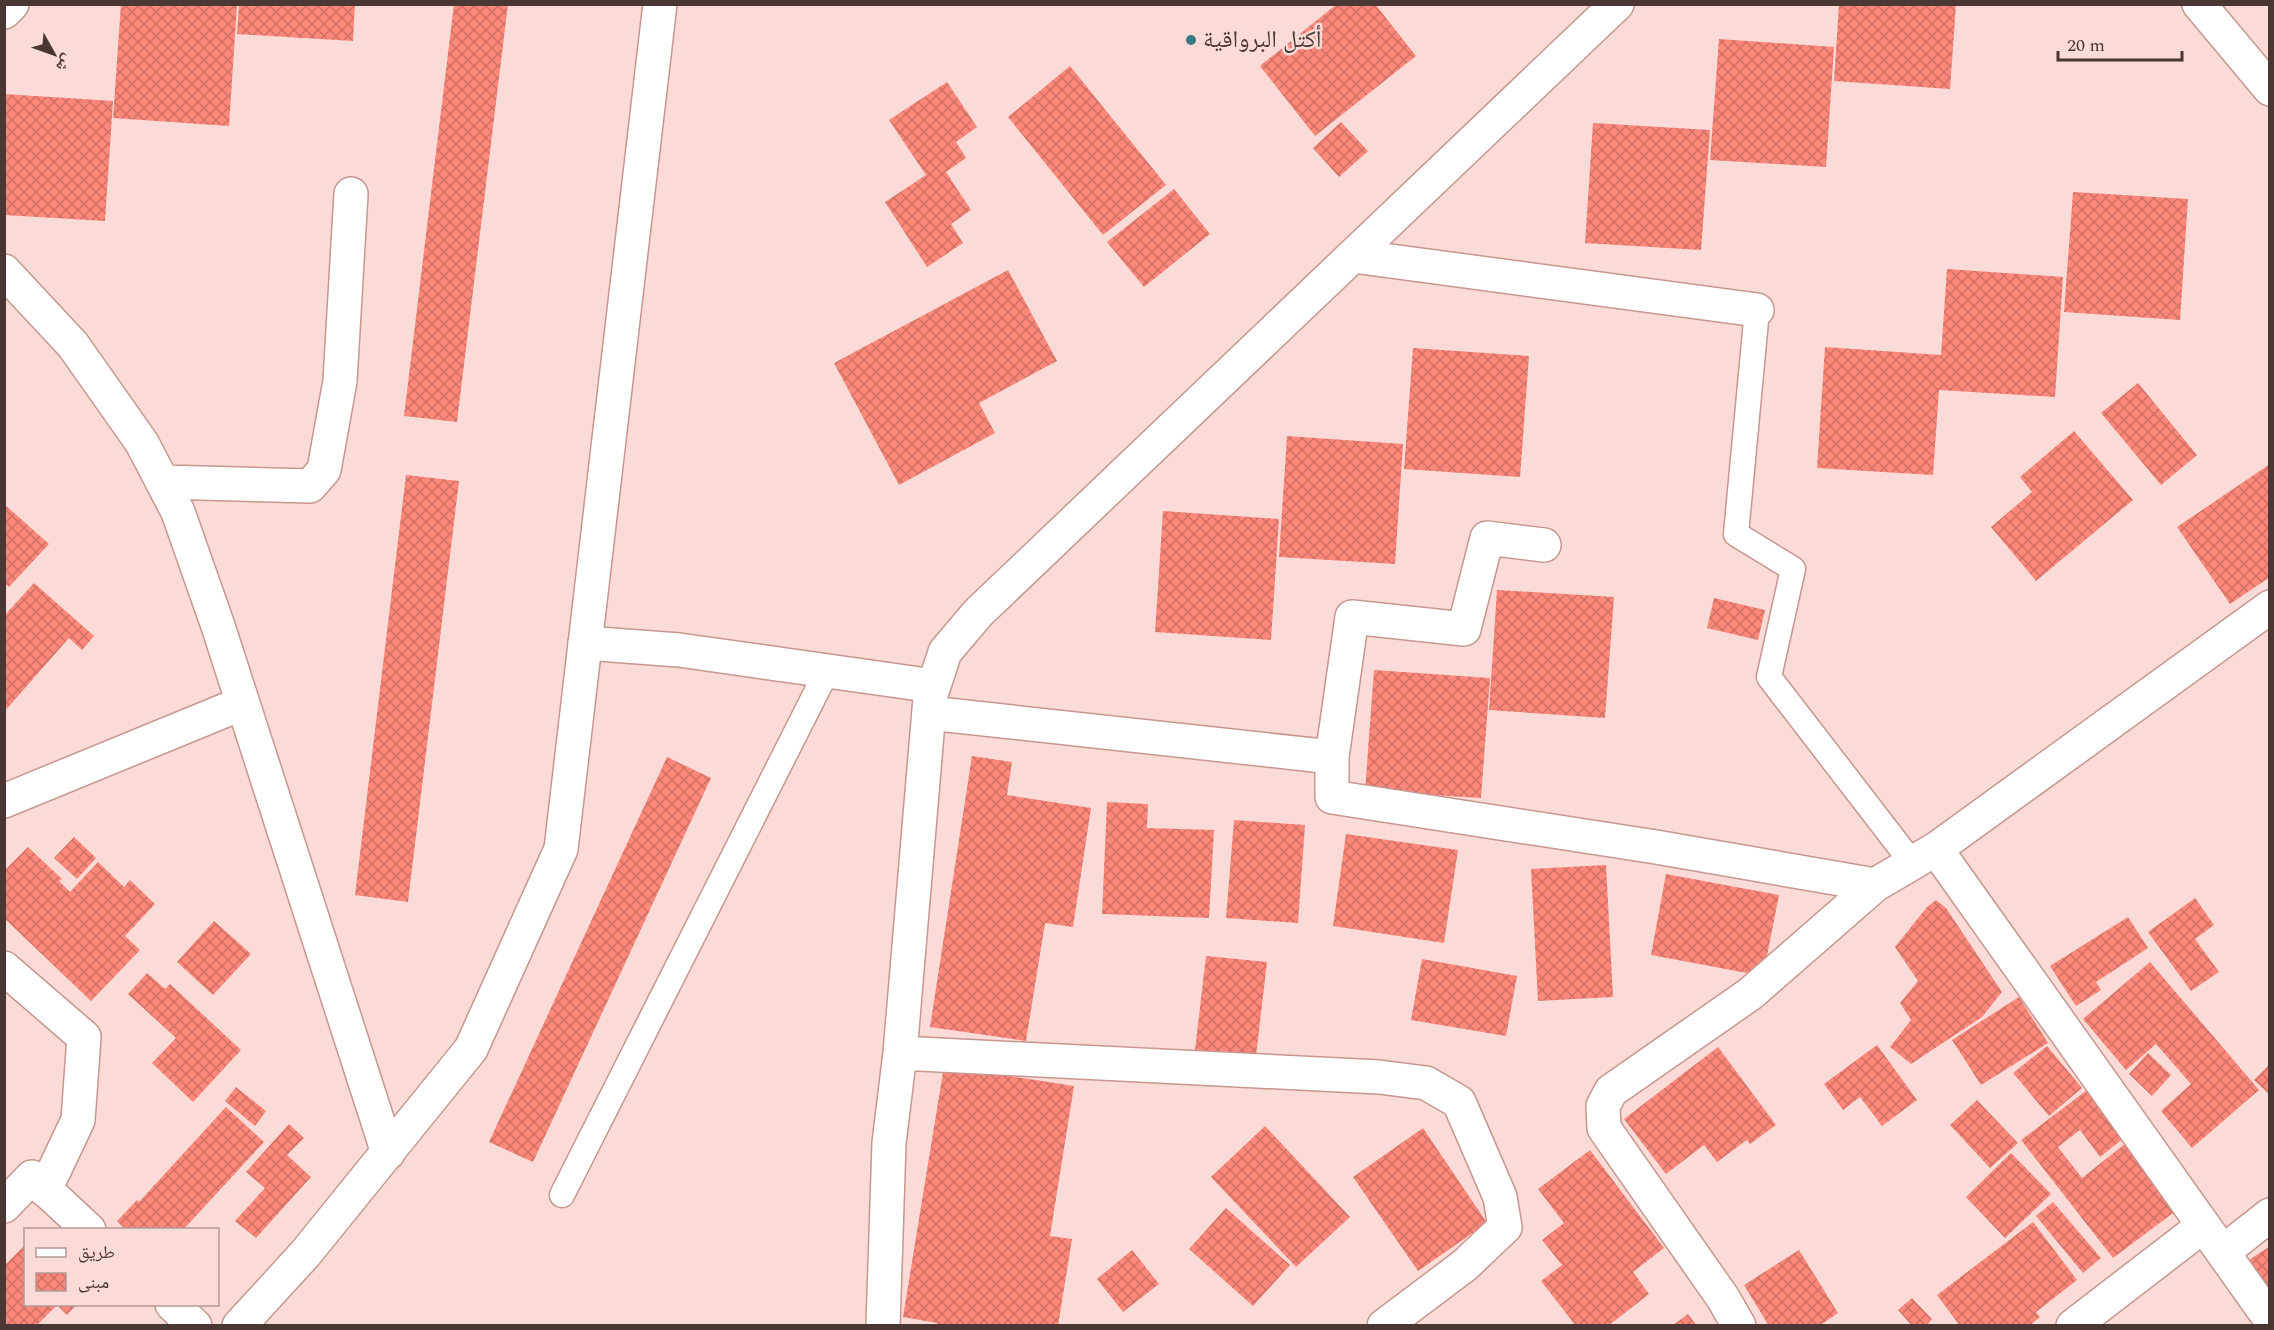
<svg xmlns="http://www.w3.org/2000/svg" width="2274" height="1330" font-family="Spectral,'Noto Naskh Arabic',serif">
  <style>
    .building { fill: url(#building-cross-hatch) }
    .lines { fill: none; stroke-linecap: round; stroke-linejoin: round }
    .lane-casing { stroke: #c7968f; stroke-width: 27 }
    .street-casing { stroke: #c7968f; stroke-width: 36 }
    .secondary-casing { stroke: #c7968f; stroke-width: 36 }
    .lane { stroke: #fff; stroke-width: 24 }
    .street { stroke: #fff; stroke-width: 33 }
    .secondary { stroke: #fff; stroke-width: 33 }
    .poi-dot { fill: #347b85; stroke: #fbdbd7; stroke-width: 2 }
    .labels { text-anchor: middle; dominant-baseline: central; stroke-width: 5; stroke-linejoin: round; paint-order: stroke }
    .poi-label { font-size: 24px; fill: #4a3633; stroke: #fbdbd7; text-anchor: start }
  </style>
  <defs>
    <pattern id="building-cross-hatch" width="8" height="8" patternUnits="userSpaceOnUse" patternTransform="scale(1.5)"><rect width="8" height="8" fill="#fd887a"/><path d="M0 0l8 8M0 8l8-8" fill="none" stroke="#cf7065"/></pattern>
  </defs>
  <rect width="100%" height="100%" fill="#fbdbd7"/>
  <!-- building -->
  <path class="building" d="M121 4 237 5 229 126 113 118Z
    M239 4H355L353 41 237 34Z
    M454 4H508L457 422 404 416Z
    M1337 4H1375L1416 56 1315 136 1260 66Z
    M1839 4H1956L1950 89 1834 81Z
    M1719 39 1834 47 1826 167 1710 160Z
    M1070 66 1166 185 1103 235 1008 117Z
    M947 82 977 127 956 142 966 158 946 172 971 210 951 224 963 243 927 267 885 202 926 175 889 120Z
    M4 94 113 101 105 221 4 215Z
    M1341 122 1368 151 1339 177 1313 148Z
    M1593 123 1710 130 1701 250 1585 243Z
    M1174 189 1210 234 1144 287 1107 242Z
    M2073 192 2188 199 2180 320 2064 312Z
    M1947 269 2063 277 2055 397 1939 390 1933 475 1817 468 1825 347 1941 355Z
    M1008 270 1057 361 979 403 995 433 899 485 834 363Z
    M1413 348 1529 356 1520 477 1404 469Z
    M2138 383 2197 455 2161 485 2101 413Z
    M2074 431 2133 500 2036 581 1991 527 2032 492 2020 477Z
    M1287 436 1403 444 1395 564 1279 557Z
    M2270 464V577L2230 604 2177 527Z
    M406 475 459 481 408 902 355 895Z
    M4 504 49 544 9 587 4 583Z
    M1163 511 1279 519 1271 640 1155 632Z
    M34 583 94 636 82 650 69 638 4 712V616Z
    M1497 590 1614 597 1605 718 1489 710Z
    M1714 598 1765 610 1758 640 1707 628Z
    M1374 670 1490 678 1481 798 1365 791Z
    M972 756 1012 762 1007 795 1091 808 1073 927 1045 923 1026 1041 930 1027Z
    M667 757 711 778 533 1162 489 1142Z
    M1107 802 1148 804 1147 828 1214 830 1209 918 1102 914Z
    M1234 820 1305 825 1298 923 1226 918Z
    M1346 834 1458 850 1444 943 1333 926Z
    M74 837 96 858 77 879 54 858Z
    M28 847 62 879 59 881 70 892 98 862 124 887 130 880 155 904 125 936 140 950 91 1001 4 918V871Z
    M1606 865 1613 997 1538 1001 1531 869Z
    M1666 874 1779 895 1763 976 1651 955Z
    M2195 898 2214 925 2195 939 2219 972 2191 991 2148 932Z
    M1936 900 1946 908 2002 992 1982 1017 1911 1064 1890 1047 1911 1020 1900 1003 1918 981 1895 947 1927 907Z
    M2128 917 2148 948 2096 982 2101 990 2076 1006 2050 966Z
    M214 921 251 954 213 995 177 962Z
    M1206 956 1267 962 1256 1056 1195 1050Z
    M1422 959 1517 976 1506 1036 1411 1020Z
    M2150 962 2259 1090 2192 1148 2161 1111 2191 1084 2156 1044 2126 1070 2083 1019Z
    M147 973 165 989 170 984 241 1050 193 1102 152 1063 176 1038 128 994Z
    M2019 997 2048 1043 1981 1085 1952 1040Z
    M1877 1045 1917 1100 1882 1126 1860 1097 1843 1110 1824 1084Z
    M2047 1046 2082 1088 2049 1116 2013 1073Z
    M1718 1047 1776 1125 1750 1144 1747 1140 1717 1162 1704 1145 1666 1174 1624 1119Z
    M2148 1053 2171 1075 2152 1096 2129 1074Z
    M2270 1064V1095L2254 1080Z
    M944 1066 1074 1086 1050 1236 1072 1239 1058 1326H936L937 1323 903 1317Z
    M236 1087 266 1111 255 1126 225 1101Z
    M2087 1090 2124 1138 2100 1157 2080 1130 2058 1147 2082 1178 2126 1143 2177 1210 2113 1258 2021 1140Z
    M1977 1100 2018 1143 1990 1168 1950 1125Z
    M226 1107 264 1142 183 1230H126L117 1221 137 1200 139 1202Z
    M289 1124 304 1138 287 1155 311 1177 256 1238 235 1221 265 1188 246 1172Z
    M1265 1126 1350 1217 1296 1267 1211 1177Z
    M1423 1128 1487 1223 1418 1271 1353 1177Z
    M1590 1150 1664 1248 1633 1272 1649 1294 1608 1326H1576L1541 1281 1562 1265 1542 1240 1564 1223 1538 1189Z
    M2011 1153 2051 1194 2005 1238 1966 1197Z
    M2053 1202 2101 1258 2083 1273 2036 1216Z
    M1226 1208 1290 1265 1253 1306 1189 1249Z
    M2033 1222 2077 1280 2036 1312 2040 1317 2029 1326H1960L1937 1295Z
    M26 1244V1304H77L67 1315 57 1305 36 1326H4V1266Z
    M2270 1246V1295L2246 1262Z
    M1132 1250 1159 1284 1123 1312 1097 1279Z
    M1799 1250 1838 1313 1819 1326H1769L1744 1285Z
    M1912 1298 1932 1319 1926 1326H1912L1898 1310Z
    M1688 1314 1697 1326H1672Z"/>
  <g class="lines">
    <!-- lane casing -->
    <g class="lane-casing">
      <path id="lane" d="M1757 310 1736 534 1793 569 1769 677 1913 864
        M562 1195 827 671"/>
    </g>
    <!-- street casing -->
    <g class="street-casing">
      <path id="street" d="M2199 4 2270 89
        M4 12 12 4
        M1353 256 1757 310
        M4 271 73 345 142 443 178 512 218 626 388 1153
        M163 482 310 486 324 470 340 381 351 194
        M1544 545 1487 538 1464 629 1352 617 1332 757V797L1656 847 1875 885
        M585 643 679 650 934 686
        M929 713 1332 757
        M4 801 243 703
        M1936 849 2270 1319
        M4 968 84 1037 78 1120 45 1190
        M900 1053 1379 1077 1426 1083 1459 1102 1500 1197 1505 1227 1465 1265 1384 1326
        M4 1206 32 1177 89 1230
        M2223 1252 2270 1215
        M172 1304 195 1326
        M883 1326 889 1143 900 1053 930 698 945 652 978 613 1617 4
        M1739 1326 1723 1298 1604 1128 1603 1106 1611 1091 1750 994 1875 885 1936 849 2270 607
        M2073 1326 2203 1226"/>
    </g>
    <!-- secondary casing -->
    <g class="secondary-casing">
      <path id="secondary" d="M239 1326 305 1254 471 1049 561 849 660 4"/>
    </g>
    <!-- lane -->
    <use href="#lane" class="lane"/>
    <!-- street -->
    <use href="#street" class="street"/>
    <!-- secondary -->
    <use href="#secondary" class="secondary"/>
  </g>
  <!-- markers -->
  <circle class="poi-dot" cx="1191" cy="40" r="6"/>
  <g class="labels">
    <!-- poi labels -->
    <g class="poi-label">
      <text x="1203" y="40">أكتل البرواقية</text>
    </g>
  </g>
  <!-- border -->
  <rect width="2274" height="1330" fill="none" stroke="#4a3633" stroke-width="12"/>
  <!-- legend -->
  <rect x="24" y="1228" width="195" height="78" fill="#fbdbd7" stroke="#b49995" stroke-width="1.5"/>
  <rect x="36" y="1248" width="30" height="9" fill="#ffffff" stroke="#b49995" stroke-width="1.5"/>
  <text x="78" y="1258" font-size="18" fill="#4a3633">طريق</text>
  <rect x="36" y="1273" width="30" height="18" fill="url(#building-cross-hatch)" stroke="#b49995" stroke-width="1.5"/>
  <text x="78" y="1288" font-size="18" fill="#4a3633">مبنى</text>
  <!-- north arrow -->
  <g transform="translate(54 54) rotate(130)" stroke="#fbdbd7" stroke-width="4.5" paint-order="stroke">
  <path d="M0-4.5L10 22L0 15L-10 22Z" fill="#4a3633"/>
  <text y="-9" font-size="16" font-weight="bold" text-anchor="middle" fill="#4a3633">ش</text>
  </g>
  <!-- scale -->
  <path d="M2058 51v9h124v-9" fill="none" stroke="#4a3633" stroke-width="3"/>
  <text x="2067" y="51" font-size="18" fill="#4a3633" stroke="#fbdbd7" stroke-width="4.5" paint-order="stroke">20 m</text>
</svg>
